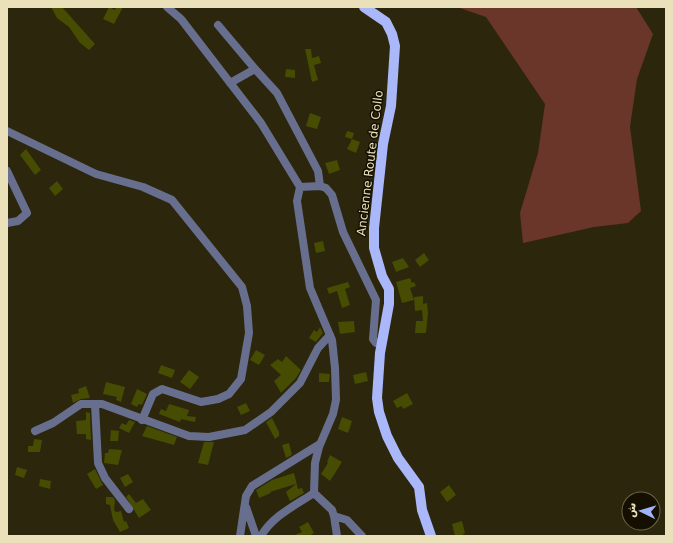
<svg xmlns="http://www.w3.org/2000/svg" width="673" height="543" font-family="'DejaVu Sans',Vazirmatn,sans-serif">
  <style>
    .green { fill: #693629 }
    .building { fill: #464c01 }
    .lines { fill: none; stroke-linecap: round; stroke-linejoin: round }
    .minor { stroke: #686f8e; stroke-width: 8 }
    .major { stroke: #aab7f9; stroke-width: 10 }
    .labels { text-anchor: middle; dominant-baseline: central; stroke-width: 3; stroke-linejoin: round; paint-order: stroke }
    .street-label { font-size: 12px; fill: #eae0ba; stroke: #150f00 }
  </style>
  <rect width="100%" height="100%" fill="#2c260d"/>
  <!-- green -->
  <path class="green" d="M457 7H636L653 34 637 79 630 127 641 211 628 223 594 227 523 243 520 213 538 153 545 104 486 17Z"/>
  <!-- building -->
  <path class="building" d="M51 7H62L95 44 89 50 80 43 69 27 57 18Z
    M109 7 115 10 116 7H123L114 24 103 19Z
    M305 49H311L312 58 319 56 321 63 314 65 318 80 312 82Z
    M286 69 295 70V78L285 77Z
    M310 113 321 117 317 129 306 126Z
    M347 131 354 133 352 139 360 142 356 153 347 149 352 139 345 137Z
    M26 149 41 170 35 175 20 155Z
    M337 160 340 170 329 174 325 163Z
    M57 181 63 189 55 196 49 188Z
    M323 241 325 251 316 253 314 243Z
    M424 253 429 260 420 267 415 260Z
    M403 258 409 267 396 272 392 262Z
    M410 278 412 283 414 282 416 286 410 288 414 300 402 303 396 282Z
    M348 282 350 287 345 289 350 305 342 308 337 291 329 294 327 288Z
    M423 296V304L427 303 428 313 426 333H415L416 321H423L422 310 415 311 414 297Z
    M354 321 355 332 340 334 338 322Z
    M320 327 323 333 316 342 309 338 314 330 317 332Z
    M256 350 265 355 259 365 250 360Z
    M286 356 301 370 296 378 281 393 274 381 281 375 270 365 278 359 282 362Z
    M161 365 175 370 172 378 158 373Z
    M189 370 199 377 190 389 180 382Z
    M366 372 368 381 355 384 353 375Z
    M319 373 330 374 329 382H319Z
    M106 382 125 387 121 402 116 400 117 397 103 394Z
    M86 386 90 398 81 399 73 403 71 395 79 393 78 389Z
    M137 389 147 394 142 405 139 404 137 407 131 404Z
    M407 393 413 404 403 409 402 406 397 408 393 401Z
    M246 403 250 411 241 415 237 407Z
    M169 404 189 410 187 416 196 417 195 422 181 419 180 422 159 414 161 409 166 411Z
    M86 412 90 413 91 440 86 439V434H77L76 421 86 420Z
    M342 417 352 421 348 433 338 429Z
    M272 418 279 432V436L275 439 266 422Z
    M129 420 135 422 129 433 119 428 122 423 126 425Z
    M147 426 177 437 174 445 142 436Z
    M111 430 119 431 118 441H110Z
    M34 439 42 440 40 452H28V446H33Z
    M204 442H214L208 465 198 463Z
    M289 443 292 455 286 458 282 445Z
    M109 449 122 450 118 465 104 463 105 453H108Z
    M330 455 342 462 330 481 321 474 328 463 327 462Z
    M17 467 27 470 24 478 15 475Z
    M95 469 103 485 96 489 87 474Z
    M294 473 298 489 302 488 304 493 290 501 286 492 296 484 270 492 271 493 259 498 256 490 272 480Z
    M128 474 133 482 125 487 120 478Z
    M40 479 51 481 50 489 39 486Z
    M449 485 456 495 447 502 440 492Z
    M129 494 136 503 143 499 151 510 139 518 126 497Z
    M106 497H113L115 500 114 510 116 512 121 511 124 522 126 521 129 528 120 532 113 520 110 505 106 504Z
    M462 521 465 533 463 534 464 536H455L452 524Z
    M308 522 314 533 309 536H292L302 532 299 527Z"/>
  <g class="lines">
    <!-- minor -->
    <path class="minor" d="M167 7 181 19 261 123 300 187
      M218 25 255 69 277 93 318 171 320 186
      M230 83 255 69
      M7 131 96 174 143 187 172 200 242 287 247 306 249 333 241 379 229 394 218 399 201 402 162 389 153 394 142 420
      M7 171 27 213 18 221 7 223
      M300 187 297 201 310 288 332 340 335 368 336 400 333 414 319 447 315 463 314 493 332 510 334 516 347 520 362 536
      M300 187 320 186 326 188 332 195 343 232 376 300 373 339 376 343 382 345
      M95 404 98 463 105 478 129 509
      M35 431 53 423 81 404H102L189 436 209 437 245 430 271 412 300 383 318 348 330 335
      M246 507 256 536
      M334 516 337 536
      M240 536 246 496 252 486 320 444
      M261 536C273 516 294 506 314 493"/>
    <!-- major -->
    <path class="major" d="M364 7 386 22 392 34 395 46 391 106 383 144 374 228V248L382 276 389 289V304L380 353 377 398 379 412 387 436 398 458 419 487 422 510 431 536"/>
  </g>
  <g class="labels">
    <!-- street labels -->
    <g class="street-label">
      <text transform="translate(370 163) rotate(-83)">Ancienne Route de Collo</text>
    </g>
  </g>
  <!-- border -->
  <rect width="673" height="543" fill="none" stroke="#eae0ba" stroke-width="16"/>
  <!-- north arrow -->
  <g transform="translate(641 511) rotate(275)"><circle r="19" fill="#150f00" stroke="#6a634a"/>
  <path d="M0-3L7 15L0 10L-7 15Z" fill="#a3b2fd"/>
  <text y="-6" font-size="11" font-weight="bold" text-anchor="middle" fill="#eae0ba">ش</text>
  </g>
</svg>
